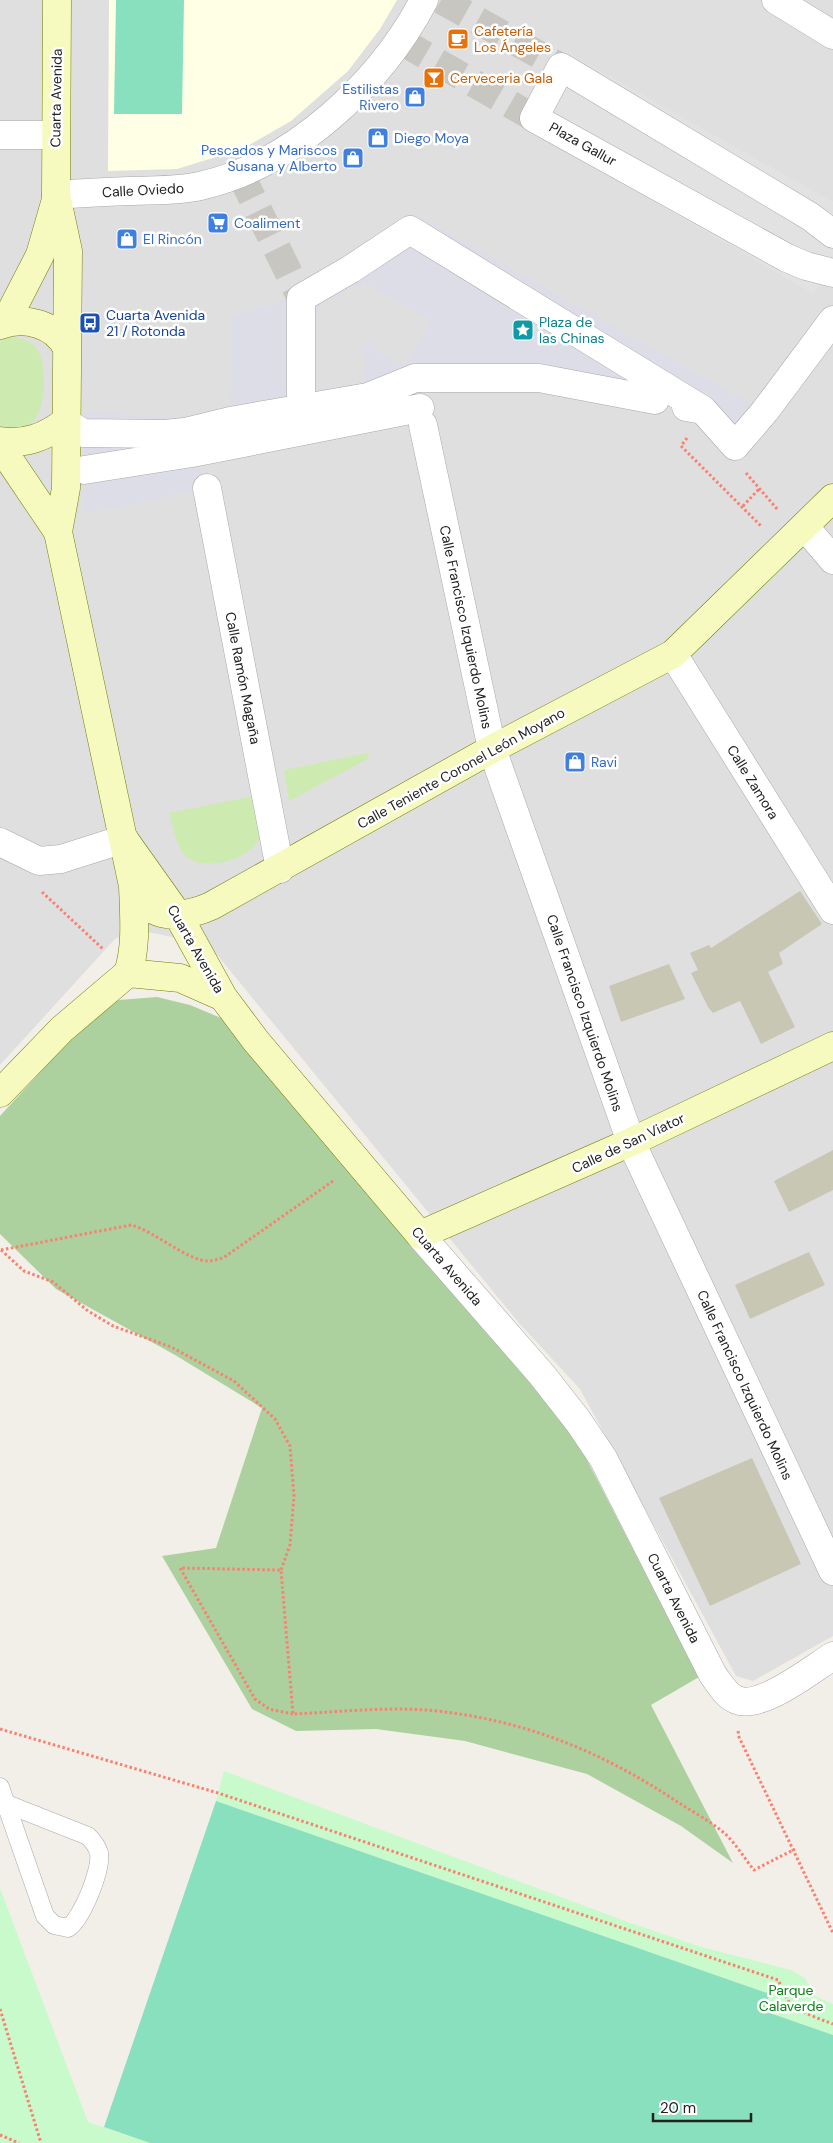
<svg xmlns="http://www.w3.org/2000/svg" width="833" height="2143" font-family="'DM Sans',sans-serif">
  <style>
    .residential { fill: #e0dfdf }
    .education { fill: #ffffe5 }
    .construction { fill: #c7c7b4 }
    .grass { fill: #cdebb0 }
    .forest { fill: #add19e }
    .park { fill: #c8facc }
    .pitch { fill: #88e0be }
    .parking { fill: #e2e2e2 }
    .plaza { fill: #dddde8; fill-rule: evenodd }
    .lines { fill: none; stroke-linecap: round; stroke-linejoin: round }
    .street-tunnel { stroke: #c8c6c1; stroke-width: 28; stroke-dasharray: 28 14; stroke-linecap: butt }
    .lane-casing { stroke: #a9a9a9; stroke-width: 19 }
    .street-casing { stroke: #a9a9a9; stroke-width: 29 }
    .secondary-casing { stroke: #707d05; stroke-width: 29 }
    .path { stroke: #fa8072; stroke-width: 3; stroke-dasharray: 2.5 2.5; stroke-linecap: butt }
    .lane { stroke: #fff; stroke-width: 18 }
    .street { stroke: #fff; stroke-width: 28 }
    .secondary { stroke: #f7fabf; stroke-width: 28 }
    .labels { text-anchor: middle; dominant-baseline: central; stroke-width: 5; stroke-linejoin: round; paint-order: stroke }
    .food-label { font-size: 14px; fill: #c56008; stroke: #fff; text-anchor: start }
    .shop-label { font-size: 14px; fill: #366cbe; stroke: #fff; text-anchor: start }
    .street-label { font-size: 14px; fill: #222; stroke: #fff }
    .transit-label { font-size: 14px; fill: #164399; stroke: #fff; text-anchor: start }
    .culture-label { font-size: 14px; fill: #0d838f; stroke: #fff; text-anchor: start }
    .park-label { font-size: 14px; fill: #0c8416; stroke: #fff }
  </style>
  <rect width="100%" height="100%" fill="#f2efe9"/>
  <!-- residential -->
  <path class="residential" d="M0 0H833V1636L753 1681 736 1676 580 1389 519 1323 218 956 201 943 138 930 115 939 0 1065Z"/>
  <!-- education -->
  <path class="education" d="M109 0H397L380 29 348 71 291 121 242 149 177 169 108 171Z"/>
  <!-- construction -->
  <path class="construction" d="M800 891 822 924 779 953 783 964 768 972 795 1027 761 1044 740 1001 713 1013 708 1007 691 973 698 970 690 953 709 945 711 948Z
    M669 964 685 999 621 1022 609 986Z
    M833 1150V1190L789 1212 774 1181Z
    M809 1252 825 1285 750 1319 735 1285Z
    M752 1458 801 1564 710 1606 659 1498Z"/>
  <!-- grass -->
  <path class="grass" d="M6 338C38 335 44 355 44 382 44 410 35 438 0 425V341Z
    M367 753 369 754 368 759 289 801 284 770Z
    M254 796C256 807 262 823 260 834 257 858 204 874 186 856 176 847 173 826 169 813Z"/>
  <!-- forest -->
  <path class="forest" d="M157 997 190 1005 221 1018 570 1427 699 1677 651 1705 733 1863 681 1826 587 1774 465 1741 376 1729 296 1731 252 1709 162 1556 216 1548 262 1408 175 1355 56 1289 0 1234V1116L91 1017 119 1000Z"/>
  <!-- park -->
  <path class="park" d="M224 1771 625 1921 701 1947 791 1970 805 1978 815 1996 833 2004V2035L764 2011 770 1994 216 1801Z
    M0 1888 88 2122 150 2143H0Z"/>
  <!-- pitch -->
  <path class="pitch" d="M116 0H184L182 114H114Z
    M216 1801 770 1994 764 2011 833 2035V2143H150L104 2127Z"/>
  <!-- parking -->
  <path class="parking" d="M556 46 833 202V259L814 294 514 121Z"/>
  <!-- plaza -->
  <path class="plaza" d="M420 217 765 411 735 446 670 404 415 378 230 421 231 316 279 302 349 265ZM350 281 361 288 364 283 431 321 405 366 376 350 373 340 357 349 366 358V389L314 388 315 311H320V298L340 297Z
    M84 412 184 418 185 432 207 488 86 514 83 461Z"/>
  <g class="lines">
    <!-- street-tunnel -->
    <path class="street-tunnel" d="M441 0 561 67
      M401 41 534 118
      M240 173 301 298"/>
    <!-- lane casing -->
    <g class="lane-casing">
      <path id="lane" d="M0 1787 45 1916 54 1925 68 1928C82 1919 102 1869 99 1853 97 1846 93 1841 88 1836L7 1804"/>
    </g>
    <!-- street casing -->
    <g class="street-casing">
      <path id="street" d="M776 0 833 35
        M0 135H56
        M56 195C81 193 107 192 132 191 155 190 178 191 200 186 293 165 381 83 424 0
        M833 234 811 217 561 67 534 118 787 258 806 266 833 273
        M686 407 703 410 735 446 765 411 833 320
        M301 408V298L351 269 410 230 703 410
        M65 422 83 433 165 434 185 432 230 421 368 397 415 378H539L655 400
        M423 425 492 749 631 1142 833 1571
        M84 470 192 453 420 408
        M207 488 280 869
        M805 527 833 560
        M673 654 833 910
        M0 842 39 861 61 859 124 839
        M420 1235 542 1375 578 1421 603 1458 713 1675C720 1684 726 1696 737 1700 761 1710 812 1669 833 1656"/>
    </g>
    <!-- secondary casing -->
    <g class="secondary-casing">
      <path id="secondary" d="M57 0 56 195 68 251 66 488 58 532
        M5 323 40 255 55 203
        M0 325C25 316 55 324 67 348
        M0 441C25 445 45 437 65 422
        M0 446 58 532 133 886C134 915 137 946 128 973L62 1029 0 1093
        M124 839 178 915 223 997 256 1041 420 1235 631 1142 833 1046
        M133 886C138 892 142 900 147 905 164 921 193 914 211 906L492 749 673 654 833 498
        M128 973 180 978 223 997"/>
    </g>
    <!-- path -->
    <path class="path" d="M687 438 681 446 761 526
      M746 473 778 510
      M743 506 760 488
      M42 892 103 949
      M1 1250 24 1271 53 1282 88 1311 113 1326 171 1347 234 1381 275 1419 290 1446 294 1496 290 1545 281 1570
      M1 1250 131 1225C154 1231 188 1261 208 1261 213 1261 218 1259 223 1258L333 1181
      M293 1714 269 1709 255 1699 180 1568 281 1570 293 1714C340 1712 390 1706 437 1711 527 1721 603 1752 679 1803 693 1812 710 1821 723 1832 735 1842 744 1858 754 1870L795 1849
      M0 1729 218 1793 778 1980C782 1987 785 1997 789 2002 795 2011 823 2020 833 2024
      M738 1731 739 1737 833 1933
      M0 2009 41 2143
      M0 2135 19 2143"/>
    <!-- lane -->
    <use href="#lane" class="lane"/>
    <!-- street -->
    <use href="#street" class="street"/>
    <!-- secondary -->
    <use href="#secondary" class="secondary"/>
  </g>
  <!-- icons -->
  <defs>
    <g id="cafe-square" transform="scale(1.125)"><rect x="-9" y="-9" width="18" height="18" rx="4" fill="#e8710a" stroke="#fff"/><path d="M-5.5-4.5H6V0H3Q3 3.5 0 3.5H-2.5Q-5.5 3.5-5.5 0ZM3-3.2v2h1.7v-2ZM-6 4.5H4V6H-6Z" fill="#fff"/></g>
    <g id="bar-square" transform="scale(1.125)"><rect x="-9" y="-9" width="18" height="18" rx="4" fill="#e8710a" stroke="#fff"/><path d="M-6-5H6L.8 .8V4.5H3.5V6h-7V4.5H-.8V.8Z" fill="#fff"/></g>
    <g id="shop-square" transform="scale(1.125)"><rect x="-9" y="-9" width="18" height="18" rx="4" fill="#3f7fe0" stroke="#fff"/><path d="M-5-2.5h2.3a2.7 3.5 0 0 1 5.4 0H5L5.5 6h-11ZM-1.5-2.5h3a1.5 2.3 0 0 0-3 0Z" fill="#fff"/></g>
    <g id="supermarket-square" transform="scale(1.125)"><rect x="-9" y="-9" width="18" height="18" rx="4" fill="#3f7fe0" stroke="#fff"/><path d="M-6-5.5h2.5l.6 2H6L4.5 2H-2.5L-4.4-4H-6ZM-1.5 3.2a1.3 1.3 0 1 0 .1 0ZM3 3.2a1.3 1.3 0 1 0 .1 0Z" fill="#fff"/></g>
    <g id="bus-square" transform="scale(1.125)"><rect x="-9" y="-9" width="18" height="18" rx="4" fill="#1a4fb4" stroke="#fff"/><path d="M-5-6H5V4H4V6H2V4H-2V6H-4V4H-5ZM-3.5-4V0h7V-4ZM-3.5 1.2v1.5H-2V1.2ZM2 1.2v1.5H3.5V1.2Z" fill="#fff"/></g>
    <g id="sight-square" transform="scale(1.125)"><rect x="-9" y="-9" width="18" height="18" rx="4" fill="#0f9aa8" stroke="#fff"/><path d="M0-6L1.8-2.2L6-1.7L2.9 1.2L3.7 5.4L0 3.3L-3.7 5.4L-2.9 1.2L-6-1.7L-1.8-2.2Z" fill="#fff"/></g>
  </defs>
  <g fill-rule="evenodd">
    <use href="#cafe-square" x="458" y="39"/>
    <use href="#bar-square" x="434" y="78"/>
    <use href="#shop-square" x="415" y="97"/>
    <use href="#shop-square" x="378" y="138"/>
    <use href="#shop-square" x="353" y="158"/>
    <use href="#supermarket-square" x="218" y="223"/>
    <use href="#shop-square" x="127" y="239"/>
    <use href="#bus-square" x="90" y="323"/>
    <use href="#sight-square" x="523" y="330"/>
    <use href="#shop-square" x="575" y="762"/>
  </g>
  <g class="labels">
    <!-- food labels -->
    <g class="food-label">
      <text x="474" y="31">Cafetería<tspan x="474" dy="16">Los Ángeles</tspan></text>
      <text x="450" y="78">Cerveceria Gala</text>
    </g>
    <!-- shop labels -->
    <g class="shop-label">
      <text x="399" y="89" text-anchor="end">Estilistas<tspan x="399" dy="16">Rivero</tspan></text>
      <text x="394" y="138">Diego Moya</text>
      <text x="337" y="150" text-anchor="end">Pescados y Mariscos<tspan x="337" dy="16">Susana y Alberto</tspan></text>
      <text x="234" y="223">Coaliment</text>
      <text x="143" y="239">El Rincón</text>
      <text x="591" y="762">Ravi</text>
    </g>
    <!-- street labels -->
    <g class="street-label">
      <text transform="translate(56 98) rotate(-89)">Cuarta Avenida</text>
      <text transform="translate(583 144) rotate(29)">Plaza Gallur</text>
      <text transform="translate(143 190) rotate(-3)">Calle Oviedo</text>
      <text transform="translate(466 627) rotate(78)">Calle Francisco Izquierdo Molins</text>
      <text transform="translate(243 678) rotate(79)">Calle Ramón Magaña</text>
      <text transform="translate(461 768) rotate(-29)">Calle Teniente Coronel León Moyano</text>
      <text transform="translate(753 782) rotate(58)">Calle Zamora</text>
      <text transform="translate(196 949) rotate(60)">Cuarta Avenida</text>
      <text transform="translate(585 1013) rotate(71)">Calle Francisco Izquierdo Molins</text>
      <text transform="translate(628 1143) rotate(-25)">Calle de San Viator</text>
      <text transform="translate(447 1266) rotate(49)">Cuarta Avenida</text>
      <text transform="translate(745 1385) rotate(65)">Calle Francisco Izquierdo Molins</text>
      <text transform="translate(674 1598) rotate(63)">Cuarta Avenida</text>
    </g>
    <!-- transit labels -->
    <g class="transit-label">
      <text x="106" y="315">Cuarta Avenida<tspan x="106" dy="16">21 / Rotonda</tspan></text>
    </g>
    <!-- culture labels -->
    <g class="culture-label">
      <text x="539" y="322">Plaza de<tspan x="539" dy="16">las Chinas</tspan></text>
    </g>
    <!-- park labels -->
    <g class="park-label">
      <text x="791" y="1990">Parque<tspan x="791" dy="16">Calaverde</tspan></text>
    </g>
  </g>
  <!-- scale -->
  <path d="M653 2113v8h98v-8" fill="none" stroke="#222222" stroke-width="2.5"/>
  <text x="660" y="2113" font-size="15" fill="#222222" stroke="#ffffff" stroke-width="4" paint-order="stroke">20 m</text>
</svg>
